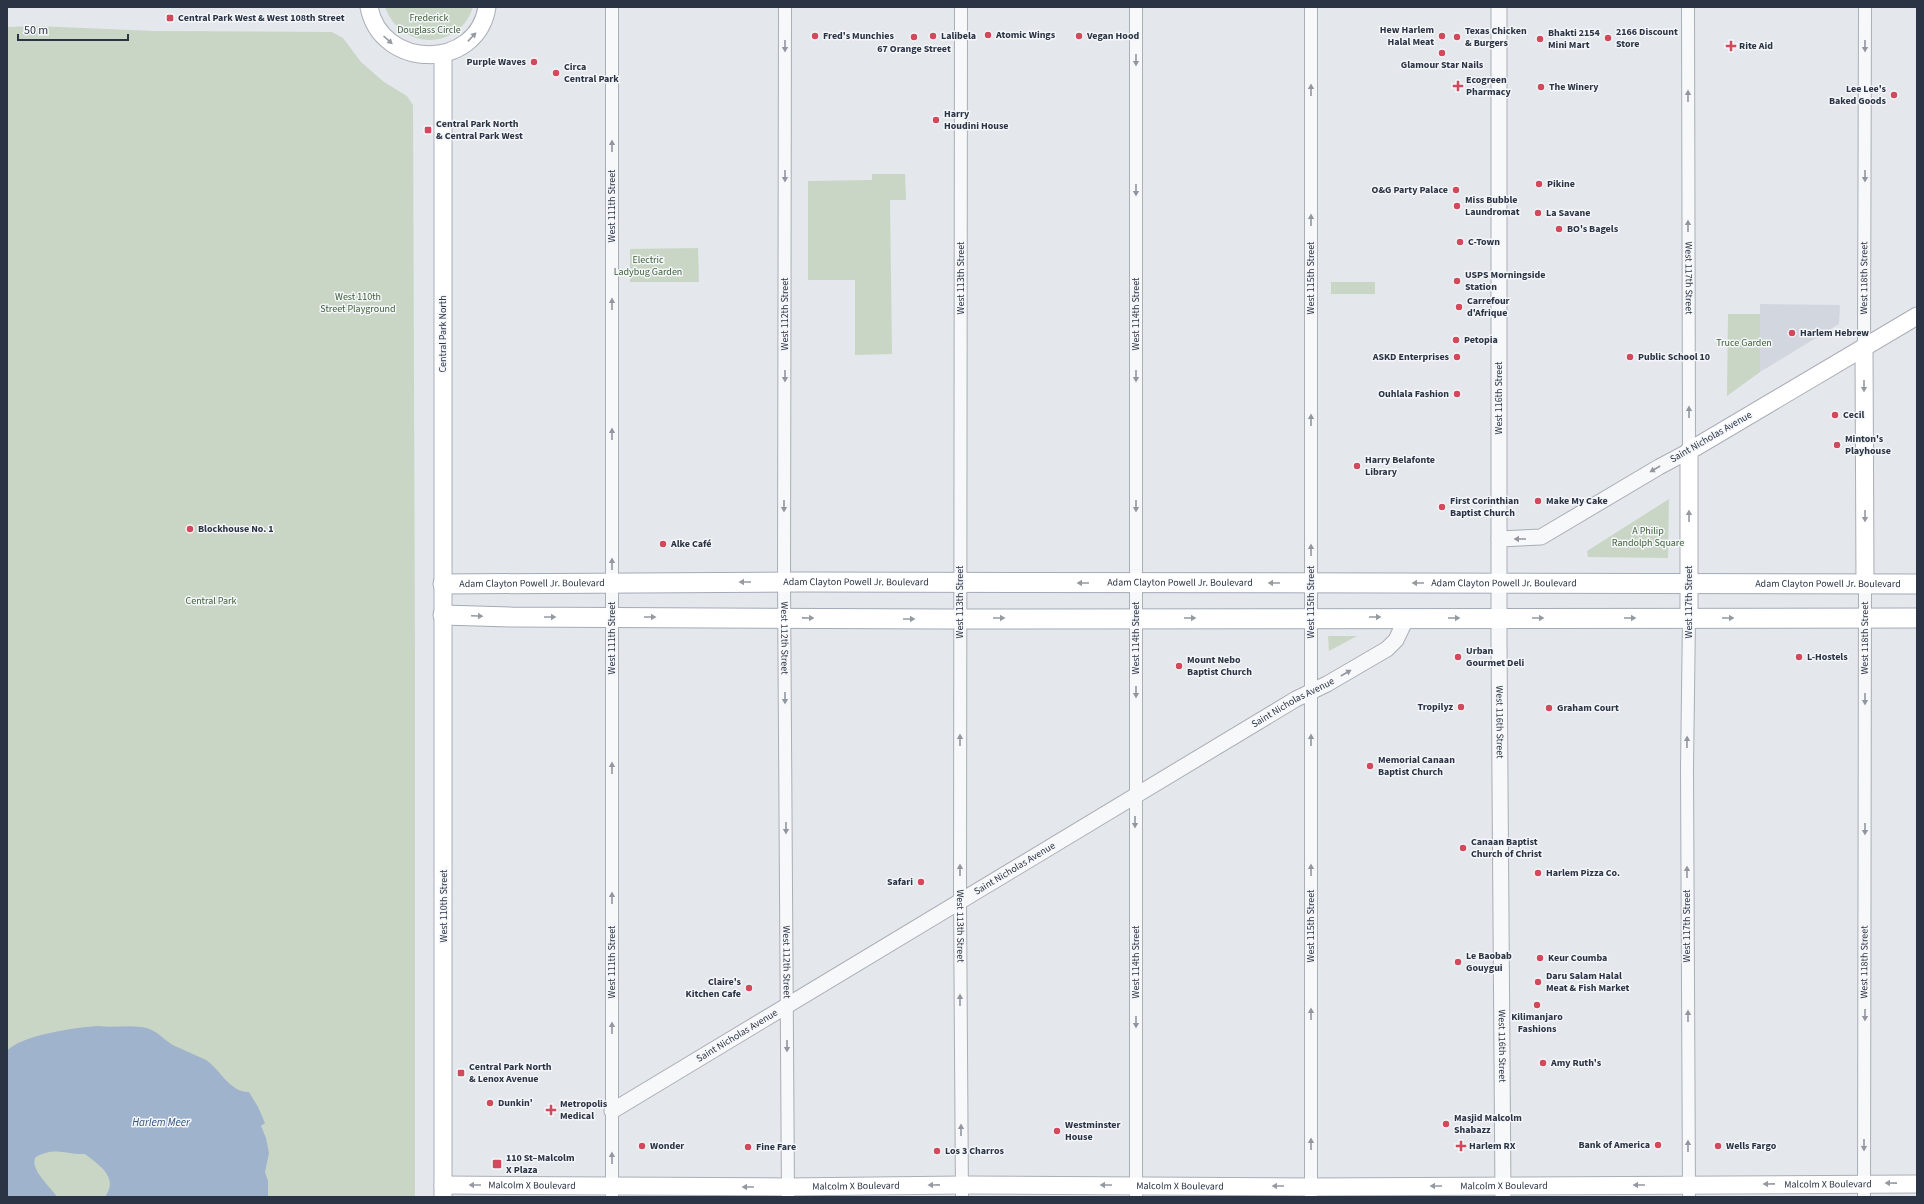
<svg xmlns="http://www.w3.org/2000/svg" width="1924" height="1204" font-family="'Source Sans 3',sans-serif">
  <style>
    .built { fill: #d2d6de }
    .green { fill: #c9d6c5 }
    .water { fill: #9fb4cc }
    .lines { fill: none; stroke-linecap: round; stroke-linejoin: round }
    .minor-casing { stroke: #a9aeb7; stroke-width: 14 }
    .tertiary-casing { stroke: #a9aeb7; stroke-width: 17 }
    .secondary-casing { stroke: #a9aeb7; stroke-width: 19 }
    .primary-casing { stroke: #a3abb8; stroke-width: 21 }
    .minor { stroke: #f7f8fa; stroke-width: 12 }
    .tertiary { stroke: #f7f8fa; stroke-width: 15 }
    .secondary { stroke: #fff; stroke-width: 17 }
    .primary { stroke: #fff; stroke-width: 19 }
    .oneway { fill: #959aa2 }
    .oneway2 { fill: #9196a0 }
    .poi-dot { fill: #d1495b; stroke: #f4f6f9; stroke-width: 1.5 }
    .labels { text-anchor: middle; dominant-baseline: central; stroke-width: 3; stroke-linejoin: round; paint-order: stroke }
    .poi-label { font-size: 10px; font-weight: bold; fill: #2b3445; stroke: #f4f6f9; text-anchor: start }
    .park-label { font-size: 10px; fill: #3f6138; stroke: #f4f6f9 }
    .street-label { font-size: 10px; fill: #2b3445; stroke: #f4f6f9 }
    .water-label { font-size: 11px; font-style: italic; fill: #34527a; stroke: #f4f6f9 }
  </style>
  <rect width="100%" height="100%" fill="#e4e7ec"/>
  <!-- built -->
  <path class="built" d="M1760 304 1840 305 1839 324 1760 372Z"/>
  <!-- green -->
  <path class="green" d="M385 7H473C459 51 401 51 385 7Z
    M35 26 154 31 332 32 343 38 361 62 384 82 407 96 413 105 415 650V1197H7V27Z
    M872 174H905L906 200H890L892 354 855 355V280H808V181L872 180Z
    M698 248 699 282H630V249Z
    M1331 282H1375V294H1331Z
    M1728 314H1760V372L1727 396Z
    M1669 499 1668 558 1588 557 1587 551Z
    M1328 636H1357L1329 651Z"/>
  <!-- water -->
  <path class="water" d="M99 1026C113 1028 127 1025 141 1027 158 1029 161 1039 175 1046 185 1051 196 1055 206 1060 221 1070 229 1092 249 1092L258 1107 265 1123 261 1126 266 1138 269 1153 265 1172 268 1181V1197H105C119 1177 100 1166 85 1154 66 1155 55 1146 36 1157 28 1168 51 1187 57 1197H7V1051C21 1035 77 1027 99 1026Z"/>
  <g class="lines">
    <!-- minor casing -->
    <g class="minor-casing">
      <g id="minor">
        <path d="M612 7V1197"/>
        <path id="s1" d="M785 7 784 582 788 1197"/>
        <path id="s2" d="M961 7 960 903 962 1197"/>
        <path d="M1136 7V1197"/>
        <path id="s3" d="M1688 7 1689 451"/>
        <path id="s4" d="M1864 347 1865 7"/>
        <path d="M1311 1197V7"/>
        <path d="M1689 1197 1687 768 1689 618"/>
        <path id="s5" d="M1864 1197 1865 584"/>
      </g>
    </g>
    <!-- tertiary casing -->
    <g class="tertiary-casing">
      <g id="tertiary">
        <path id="s6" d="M1499 7V642L1503 1197"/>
        <path d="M1499 539 1541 537 1659 467 1689 451"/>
        <path id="s7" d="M612 1111 1296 699 1327 684 1387 649 1396 640 1407 617"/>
      </g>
    </g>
    <!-- secondary casing -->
    <g class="secondary-casing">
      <g id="secondary">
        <path d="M369 7C381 70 477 71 487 7"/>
        <path d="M443 54V1197"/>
        <path d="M1864 347 1865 584"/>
        <path d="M1689 618V451L1917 316"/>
        <path id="s8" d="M443 1185 787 1187 962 1185 1311 1187 1917 1184"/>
      </g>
    </g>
    <!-- primary casing -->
    <g class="primary-casing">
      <g id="primary">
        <path id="s9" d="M443 584 800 582 1917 584"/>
        <path d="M443 615 511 617 946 619 1917 618"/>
      </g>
    </g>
    <!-- minor -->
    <use href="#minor" class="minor"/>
    <!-- tertiary -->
    <use href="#tertiary" class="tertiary"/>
    <!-- secondary -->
    <use href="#secondary" class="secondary"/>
    <!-- primary -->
    <use href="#primary" class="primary"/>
  </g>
  <!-- one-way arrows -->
  <defs><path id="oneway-solid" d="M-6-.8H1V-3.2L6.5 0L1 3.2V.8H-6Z"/></defs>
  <g class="oneway">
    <use href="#oneway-solid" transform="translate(472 37) rotate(-47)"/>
    <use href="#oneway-solid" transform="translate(388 40) rotate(42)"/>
    <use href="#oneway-solid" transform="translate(1864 386) rotate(90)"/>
    <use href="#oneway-solid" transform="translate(1689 516) rotate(-90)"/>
    <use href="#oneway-solid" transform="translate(1865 516) rotate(90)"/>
    <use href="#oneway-solid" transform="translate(745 582) rotate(180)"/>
    <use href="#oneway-solid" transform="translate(1083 583) rotate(-180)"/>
    <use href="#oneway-solid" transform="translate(1274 583) rotate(-180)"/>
    <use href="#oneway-solid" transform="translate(1418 583) rotate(-180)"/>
    <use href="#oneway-solid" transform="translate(477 616) rotate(2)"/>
    <use href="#oneway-solid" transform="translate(550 617)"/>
    <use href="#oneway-solid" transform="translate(650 617)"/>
    <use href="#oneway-solid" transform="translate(1375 617)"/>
    <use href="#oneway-solid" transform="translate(808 618) rotate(1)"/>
    <use href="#oneway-solid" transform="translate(999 618)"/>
    <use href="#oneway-solid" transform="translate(1190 618)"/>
    <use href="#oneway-solid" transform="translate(1454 618)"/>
    <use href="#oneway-solid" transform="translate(1538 618)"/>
    <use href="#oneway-solid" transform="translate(1630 618)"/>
    <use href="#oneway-solid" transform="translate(1728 618)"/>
    <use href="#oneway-solid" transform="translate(909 619)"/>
    <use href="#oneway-solid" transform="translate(1891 1183) rotate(-179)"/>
    <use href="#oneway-solid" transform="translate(1769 1184) rotate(179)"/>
    <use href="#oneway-solid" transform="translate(475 1185) rotate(-180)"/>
    <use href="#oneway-solid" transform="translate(934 1185) rotate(179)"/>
    <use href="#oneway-solid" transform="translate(1106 1185) rotate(-180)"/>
    <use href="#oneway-solid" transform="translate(1639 1185) rotate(180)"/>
    <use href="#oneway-solid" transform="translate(1278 1186) rotate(-180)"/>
    <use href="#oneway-solid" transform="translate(1436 1186) rotate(180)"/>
    <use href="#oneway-solid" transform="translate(748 1187) rotate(-180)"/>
  </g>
  <g class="oneway2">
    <use href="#oneway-solid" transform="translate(785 46) rotate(90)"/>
    <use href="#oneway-solid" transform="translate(1865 46) rotate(90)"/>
    <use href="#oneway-solid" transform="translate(1136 60) rotate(90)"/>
    <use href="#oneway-solid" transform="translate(1311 90) rotate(-90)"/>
    <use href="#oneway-solid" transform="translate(1688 96) rotate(-90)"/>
    <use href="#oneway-solid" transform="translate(612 146) rotate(-90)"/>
    <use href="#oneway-solid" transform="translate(785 176) rotate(90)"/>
    <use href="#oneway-solid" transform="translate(1865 176) rotate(90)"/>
    <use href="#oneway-solid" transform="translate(1136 190) rotate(90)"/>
    <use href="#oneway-solid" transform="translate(1311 220) rotate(-90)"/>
    <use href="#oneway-solid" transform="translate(1688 226) rotate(-90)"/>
    <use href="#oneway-solid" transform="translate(612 304) rotate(-90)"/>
    <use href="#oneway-solid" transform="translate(785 376) rotate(90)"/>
    <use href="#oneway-solid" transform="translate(1136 376) rotate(90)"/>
    <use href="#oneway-solid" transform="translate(1689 412) rotate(-90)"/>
    <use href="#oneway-solid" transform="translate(1311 420) rotate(-90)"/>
    <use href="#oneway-solid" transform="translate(612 434) rotate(-90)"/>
    <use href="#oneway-solid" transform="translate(1655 469) rotate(150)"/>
    <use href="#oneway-solid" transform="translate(784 506) rotate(90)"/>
    <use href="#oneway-solid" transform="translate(1136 506) rotate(90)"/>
    <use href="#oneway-solid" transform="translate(1520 539) rotate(180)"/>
    <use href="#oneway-solid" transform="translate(1311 550) rotate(-90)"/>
    <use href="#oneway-solid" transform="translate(612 564) rotate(-90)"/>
    <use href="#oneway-solid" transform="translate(1346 673) rotate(-30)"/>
    <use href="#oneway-solid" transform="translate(1136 692) rotate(90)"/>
    <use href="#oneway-solid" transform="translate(785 698) rotate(90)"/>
    <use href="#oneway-solid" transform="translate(1865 699) rotate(90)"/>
    <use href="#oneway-solid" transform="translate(960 740) rotate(-90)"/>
    <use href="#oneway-solid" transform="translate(1311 740) rotate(-90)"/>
    <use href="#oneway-solid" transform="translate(1687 742) rotate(-89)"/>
    <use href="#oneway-solid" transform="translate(612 768) rotate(-90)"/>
    <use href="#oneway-solid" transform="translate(1135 822) rotate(90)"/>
    <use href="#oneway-solid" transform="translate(786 828) rotate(90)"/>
    <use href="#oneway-solid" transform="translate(1865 829) rotate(90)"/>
    <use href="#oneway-solid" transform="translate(960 870) rotate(-90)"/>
    <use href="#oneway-solid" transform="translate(1311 870) rotate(-90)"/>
    <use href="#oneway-solid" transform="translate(1687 872) rotate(-90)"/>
    <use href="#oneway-solid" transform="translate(612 898) rotate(-90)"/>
    <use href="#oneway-solid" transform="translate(960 1000) rotate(-90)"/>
    <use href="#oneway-solid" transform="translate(1311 1014) rotate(-90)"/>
    <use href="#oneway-solid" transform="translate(1865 1015) rotate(90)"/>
    <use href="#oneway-solid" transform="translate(1688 1016) rotate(-90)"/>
    <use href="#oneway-solid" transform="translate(1136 1022) rotate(90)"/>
    <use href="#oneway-solid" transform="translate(612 1028) rotate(-90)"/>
    <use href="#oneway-solid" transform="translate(787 1046) rotate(90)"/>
    <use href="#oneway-solid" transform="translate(961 1130) rotate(-90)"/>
    <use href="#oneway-solid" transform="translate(1311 1144) rotate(-90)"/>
    <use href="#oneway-solid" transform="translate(1864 1145) rotate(90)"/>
    <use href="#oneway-solid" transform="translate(1688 1146) rotate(-90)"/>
    <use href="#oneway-solid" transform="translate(612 1158) rotate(-91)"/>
  </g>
  <!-- markers -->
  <g class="poi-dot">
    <rect x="166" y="14" width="8" height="8" rx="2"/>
    <circle cx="988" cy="35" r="4"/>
    <circle cx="815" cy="36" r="4"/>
    <circle cx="933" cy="36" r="4"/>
    <circle cx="1079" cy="36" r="4"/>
    <circle cx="1442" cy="36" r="4"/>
    <circle cx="914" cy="37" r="4"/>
    <circle cx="1457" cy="37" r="4"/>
    <circle cx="1608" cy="38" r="4"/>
    <circle cx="1540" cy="39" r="4"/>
    <path d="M1729 40h4v4h4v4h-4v4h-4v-4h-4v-4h4z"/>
    <circle cx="1442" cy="53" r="4"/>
    <circle cx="534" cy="62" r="4"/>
    <circle cx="556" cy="73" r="4"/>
    <path d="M1456 80h4v4h4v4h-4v4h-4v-4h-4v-4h4z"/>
    <circle cx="1541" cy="87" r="4"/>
    <circle cx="1894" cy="95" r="4"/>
    <circle cx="936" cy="120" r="4"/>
    <rect x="424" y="126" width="8" height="8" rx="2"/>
    <circle cx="1539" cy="184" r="4"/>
    <circle cx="1456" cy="190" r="4"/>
    <circle cx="1457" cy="206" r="4"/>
    <circle cx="1538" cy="213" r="4"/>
    <circle cx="1559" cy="229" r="4"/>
    <circle cx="1460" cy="242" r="4"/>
    <circle cx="1457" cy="281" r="4"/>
    <circle cx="1459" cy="307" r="4"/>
    <circle cx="1792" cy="333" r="4"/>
    <circle cx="1456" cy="340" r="4"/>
    <circle cx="1457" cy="357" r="4"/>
    <circle cx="1630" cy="357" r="4"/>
    <circle cx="1457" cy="394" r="4"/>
    <circle cx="1835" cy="415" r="4"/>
    <circle cx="1837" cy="445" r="4"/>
    <circle cx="1357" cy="466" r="4"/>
    <circle cx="1538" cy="501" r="4"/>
    <circle cx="1442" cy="507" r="4"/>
    <circle cx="190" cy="529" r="4"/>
    <circle cx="663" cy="544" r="4"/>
    <circle cx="1458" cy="657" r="4"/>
    <circle cx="1799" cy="657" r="4"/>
    <circle cx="1179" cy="666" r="4"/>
    <circle cx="1461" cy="707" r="4"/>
    <circle cx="1549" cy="708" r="4"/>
    <circle cx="1370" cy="766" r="4"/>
    <circle cx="1463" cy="848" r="4"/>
    <circle cx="1538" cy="873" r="4"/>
    <circle cx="921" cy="882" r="4"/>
    <circle cx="1540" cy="958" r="4"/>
    <circle cx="1458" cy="962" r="4"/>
    <circle cx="1538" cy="982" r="4"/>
    <circle cx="749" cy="988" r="4"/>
    <circle cx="1537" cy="1005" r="4"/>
    <circle cx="1543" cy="1063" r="4"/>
    <rect x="457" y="1069" width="8" height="8" rx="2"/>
    <circle cx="490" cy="1103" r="4"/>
    <path d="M549 1104h4v4h4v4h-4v4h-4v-4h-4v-4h4z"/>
    <circle cx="1446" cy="1124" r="4"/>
    <circle cx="1057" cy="1131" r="4"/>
    <circle cx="1658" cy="1145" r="4"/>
    <circle cx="642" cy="1146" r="4"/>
    <path d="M1459 1140h4v4h4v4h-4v4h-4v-4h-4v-4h4z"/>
    <circle cx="1718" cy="1146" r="4"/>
    <circle cx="748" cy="1147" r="4"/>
    <circle cx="937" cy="1151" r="4"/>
    <rect x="492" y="1159" width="10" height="10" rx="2"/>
  </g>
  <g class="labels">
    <!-- poi labels -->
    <g class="poi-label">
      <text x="178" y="18">Central Park West &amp; West 108th Street</text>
      <text x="1434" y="30" text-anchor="end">Hew Harlem<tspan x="1434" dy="12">Halal Meat</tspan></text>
      <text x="1465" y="31">Texas Chicken<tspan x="1465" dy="12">&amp; Burgers</tspan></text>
      <text x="1616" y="32">2166 Discount<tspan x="1616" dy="12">Store</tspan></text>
      <text x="1548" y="33">Bhakti 2154<tspan x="1548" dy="12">Mini Mart</tspan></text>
      <text x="996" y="35">Atomic Wings</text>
      <text x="823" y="36">Fred's Munchies</text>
      <text x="941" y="36">Lalibela</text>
      <text x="1087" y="36">Vegan Hood</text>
      <text x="1739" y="46">Rite Aid</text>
      <text x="914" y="49" text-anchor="middle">67 Orange Street</text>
      <text x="526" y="62" text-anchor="end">Purple Waves</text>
      <text x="1442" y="65" text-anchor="middle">Glamour Star Nails</text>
      <text x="564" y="67">Circa<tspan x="564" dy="12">Central Park</tspan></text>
      <text x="1466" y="80">Ecogreen<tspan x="1466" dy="12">Pharmacy</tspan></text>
      <text x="1549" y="87">The Winery</text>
      <text x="1886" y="89" text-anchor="end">Lee Lee's<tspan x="1886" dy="12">Baked Goods</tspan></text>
      <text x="944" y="114">Harry<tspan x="944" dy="12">Houdini House</tspan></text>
      <text x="436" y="124">Central Park North<tspan x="436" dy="12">&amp; Central Park West</tspan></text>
      <text x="1547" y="184">Pikine</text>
      <text x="1448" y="190" text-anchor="end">O&amp;G Party Palace</text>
      <text x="1465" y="200">Miss Bubble<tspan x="1465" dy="12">Laundromat</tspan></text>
      <text x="1546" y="213">La Savane</text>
      <text x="1567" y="229">BO's Bagels</text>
      <text x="1468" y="242">C-Town</text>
      <text x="1465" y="275">USPS Morningside<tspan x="1465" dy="12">Station</tspan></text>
      <text x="1467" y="301">Carrefour<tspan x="1467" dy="12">d'Afrique</tspan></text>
      <text x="1800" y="333">Harlem Hebrew</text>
      <text x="1464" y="340">Petopia</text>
      <text x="1449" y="357" text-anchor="end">ASKD Enterprises</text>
      <text x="1638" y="357">Public School 10</text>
      <text x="1449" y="394" text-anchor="end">Ouhlala Fashion</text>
      <text x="1843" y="415">Cecil</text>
      <text x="1845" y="439">Minton's<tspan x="1845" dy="12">Playhouse</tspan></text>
      <text x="1365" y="460">Harry Belafonte<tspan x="1365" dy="12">Library</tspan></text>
      <text x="1450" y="501">First Corinthian<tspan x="1450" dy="12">Baptist Church</tspan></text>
      <text x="1546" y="501">Make My Cake</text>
      <text x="198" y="529">Blockhouse No. 1</text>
      <text x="671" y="544">Alke Café</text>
      <text x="1466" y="651">Urban<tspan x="1466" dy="12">Gourmet Deli</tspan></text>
      <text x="1807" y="657">L-Hostels</text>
      <text x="1187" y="660">Mount Nebo<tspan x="1187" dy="12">Baptist Church</tspan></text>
      <text x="1453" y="707" text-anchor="end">Tropilyz</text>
      <text x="1557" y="708">Graham Court</text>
      <text x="1378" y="760">Memorial Canaan<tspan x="1378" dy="12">Baptist Church</tspan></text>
      <text x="1471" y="842">Canaan Baptist<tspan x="1471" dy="12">Church of Christ</tspan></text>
      <text x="1546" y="873">Harlem Pizza Co.</text>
      <text x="913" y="882" text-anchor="end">Safari</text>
      <text x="1466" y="956">Le Baobab<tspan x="1466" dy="12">Gouygui</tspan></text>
      <text x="1548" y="958">Keur Coumba</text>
      <text x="1546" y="976">Daru Salam Halal<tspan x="1546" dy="12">Meat &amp; Fish Market</tspan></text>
      <text x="741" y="982" text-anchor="end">Claire's<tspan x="741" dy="12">Kitchen Cafe</tspan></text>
      <text x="1537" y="1017" text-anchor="middle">Kilimanjaro<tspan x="1537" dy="12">Fashions</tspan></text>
      <text x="1551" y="1063">Amy Ruth's</text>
      <text x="469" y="1067">Central Park North<tspan x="469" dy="12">&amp; Lenox Avenue</tspan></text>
      <text x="498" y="1103">Dunkin'</text>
      <text x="560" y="1104">Metropolis<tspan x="560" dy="12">Medical</tspan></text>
      <text x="1454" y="1118">Masjid Malcolm<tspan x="1454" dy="12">Shabazz</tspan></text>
      <text x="1065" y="1125">Westminster<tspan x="1065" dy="12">House</tspan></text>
      <text x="1650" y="1145" text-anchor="end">Bank of America</text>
      <text x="650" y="1146">Wonder</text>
      <text x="1469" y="1146">Harlem RX</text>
      <text x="1726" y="1146">Wells Fargo</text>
      <text x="756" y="1147">Fine Fare</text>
      <text x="945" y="1151">Los 3 Charros</text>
      <text x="506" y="1158">110 St–Malcolm<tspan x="506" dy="12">X Plaza</tspan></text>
    </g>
    <!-- park labels -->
    <g class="park-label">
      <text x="429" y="18">Frederick<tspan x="429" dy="12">Douglass Circle</tspan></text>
      <text x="648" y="260">Electric<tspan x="648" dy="12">Ladybug Garden</tspan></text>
      <text x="358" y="297">West 110th<tspan x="358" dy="12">Street Playground</tspan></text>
      <text x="1744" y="343">Truce Garden</text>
      <text x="1648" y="531">A Philip<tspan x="1648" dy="12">Randolph Square</tspan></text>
      <text x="211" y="601">Central Park</text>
    </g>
    <!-- street labels -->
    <g class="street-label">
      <text transform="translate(612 206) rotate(-90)">West 111th Street</text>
      <text transform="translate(961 278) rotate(-90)">West 113th Street</text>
      <text transform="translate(1311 278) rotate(-90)">West 115th Street</text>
      <text stroke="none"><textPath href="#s3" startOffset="271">West 117th Street</textPath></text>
      <text stroke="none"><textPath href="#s4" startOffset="69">West 118th Street</textPath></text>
      <text transform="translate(785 314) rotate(-90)">West 112th Street</text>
      <text transform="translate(1136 314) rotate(-90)">West 114th Street</text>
      <text transform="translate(443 334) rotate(-90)">Central Park North</text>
      <text transform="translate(1499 398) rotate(-90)">West 116th Street</text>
      <text transform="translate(1711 437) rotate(-30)">Saint Nicholas Avenue</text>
      <text stroke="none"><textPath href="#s9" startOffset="413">Adam Clayton Powell Jr. Boulevard</textPath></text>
      <text stroke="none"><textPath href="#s9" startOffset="737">Adam Clayton Powell Jr. Boulevard</textPath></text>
      <text stroke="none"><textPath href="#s9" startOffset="1061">Adam Clayton Powell Jr. Boulevard</textPath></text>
      <text stroke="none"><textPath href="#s9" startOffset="1385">Adam Clayton Powell Jr. Boulevard</textPath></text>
      <text stroke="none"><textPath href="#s9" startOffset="89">Adam Clayton Powell Jr. Boulevard</textPath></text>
      <text transform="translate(960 602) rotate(-90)">West 113th Street</text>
      <text transform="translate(1311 602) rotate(-90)">West 115th Street</text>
      <text transform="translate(1689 602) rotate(-90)">West 117th Street</text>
      <text transform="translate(612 638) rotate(-90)">West 111th Street</text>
      <text stroke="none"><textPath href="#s1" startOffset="631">West 112th Street</textPath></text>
      <text transform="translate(1136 638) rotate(-90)">West 114th Street</text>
      <text stroke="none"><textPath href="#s5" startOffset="559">West 118th Street</textPath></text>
      <text stroke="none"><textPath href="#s7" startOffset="794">Saint Nicholas Avenue</textPath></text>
      <text stroke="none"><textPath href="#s6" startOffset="715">West 116th Street</textPath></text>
      <text stroke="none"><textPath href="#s7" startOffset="470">Saint Nicholas Avenue</textPath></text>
      <text transform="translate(444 906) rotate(-90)">West 110th Street</text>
      <text stroke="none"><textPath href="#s2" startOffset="919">West 113th Street</textPath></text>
      <text transform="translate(1311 926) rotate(-90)">West 115th Street</text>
      <text transform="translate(1687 926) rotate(-90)">West 117th Street</text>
      <text transform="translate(612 962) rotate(-90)">West 111th Street</text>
      <text stroke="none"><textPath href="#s1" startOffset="955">West 112th Street</textPath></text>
      <text transform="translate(1136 962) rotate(-90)">West 114th Street</text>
      <text stroke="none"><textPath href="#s5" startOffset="235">West 118th Street</textPath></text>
      <text stroke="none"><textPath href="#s7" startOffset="146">Saint Nicholas Avenue</textPath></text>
      <text stroke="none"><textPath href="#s6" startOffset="1039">West 116th Street</textPath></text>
      <text stroke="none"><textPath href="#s8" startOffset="1385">Malcolm X Boulevard</textPath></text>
      <text stroke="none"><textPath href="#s8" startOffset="89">Malcolm X Boulevard</textPath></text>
      <text stroke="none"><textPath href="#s8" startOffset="413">Malcolm X Boulevard</textPath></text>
      <text stroke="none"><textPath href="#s8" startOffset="737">Malcolm X Boulevard</textPath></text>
      <text stroke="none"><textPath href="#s8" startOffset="1061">Malcolm X Boulevard</textPath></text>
    </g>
    <!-- water labels -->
    <g class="water-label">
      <text x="161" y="1122">Harlem Meer</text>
    </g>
  </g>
  <!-- border -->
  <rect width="1924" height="1204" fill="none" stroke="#2b3445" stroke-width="16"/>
  <!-- scale -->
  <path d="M18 34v6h110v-6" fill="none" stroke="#2b3445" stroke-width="2"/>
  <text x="24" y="34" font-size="12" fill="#2b3445" stroke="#f4f6f9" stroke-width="3" paint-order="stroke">50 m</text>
</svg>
